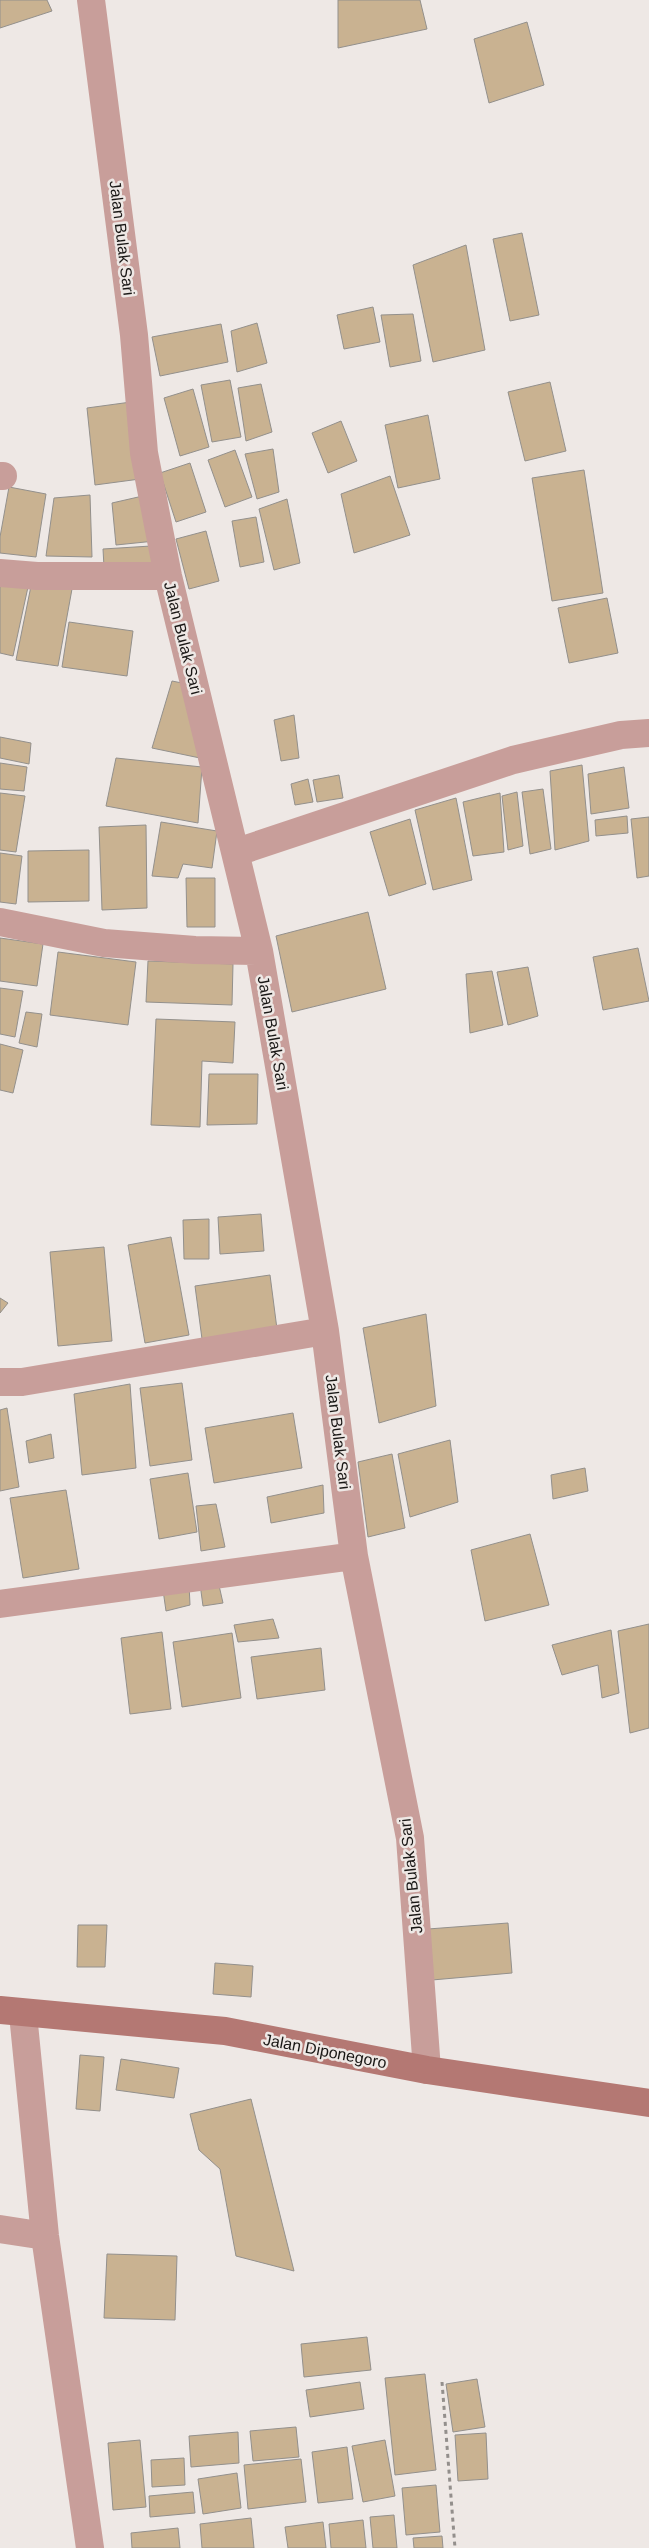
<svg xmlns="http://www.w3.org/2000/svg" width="649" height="2548" font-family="Helvetica,sans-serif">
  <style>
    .building { fill: #c9b291; stroke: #93908c }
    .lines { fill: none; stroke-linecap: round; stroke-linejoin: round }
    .path { stroke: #938f8c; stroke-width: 3; stroke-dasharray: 4 4; stroke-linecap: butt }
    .street { stroke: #c89e9a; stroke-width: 28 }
    .secondary { stroke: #b47873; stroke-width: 28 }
    .labels { text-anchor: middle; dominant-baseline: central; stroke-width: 5; stroke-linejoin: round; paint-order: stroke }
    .street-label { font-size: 16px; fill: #191715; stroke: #eee8e5 }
  </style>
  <rect width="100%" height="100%" fill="#eee8e5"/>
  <!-- building -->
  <path class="building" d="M0 0H47L52 11 0 28Z
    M338 0H420L427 29 338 48Z
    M527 22 544 85 489 103 474 39Z
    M522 233 539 315 510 321 493 239Z
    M466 245 485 350 433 362 413 265Z
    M373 307 380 342 344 349 337 315Z
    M413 314 421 361 390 367 381 315Z
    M257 323 267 363 237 372 231 331Z
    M221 324 228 362 160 376 152 337Z
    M230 380 241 437 212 442 201 385Z
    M550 382 566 451 525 461 508 392Z
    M261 384 272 432 246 441 238 388Z
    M193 389 209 447 180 456 164 398Z
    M131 402 140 479 95 485 87 408Z
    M428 415 440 479 398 488 385 425Z
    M341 421 357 461 328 473 312 433Z
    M273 449 279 492 257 499 245 454Z
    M235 450 252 497 225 507 208 460Z
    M190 463 206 512 176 522 160 473Z
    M584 470 603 593 552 601 532 478Z
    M390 476 410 535 354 553 341 494Z
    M9 487 46 494 36 557 0 553V537Z
    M90 495 92 557 46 556 54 498Z
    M147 495 155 541 116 545 112 503Z
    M287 499 300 563 274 570 259 509Z
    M256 517 264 562 240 567 232 521Z
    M206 531 219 581 189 589 176 539Z
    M151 546 152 566 104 567 103 549Z
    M0 585 28 587 13 656 0 653Z
    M31 586 72 589 58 666 16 660Z
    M607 598 618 653 569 663 558 608Z
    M69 622 133 631 127 676 62 667Z
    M172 681 187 684 200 758 152 748Z
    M294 715 299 758 281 761 274 720Z
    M0 737 31 743 29 764 0 758Z
    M116 758 202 767 198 823 106 806Z
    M0 763 27 767 24 791 0 789Z
    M582 765 589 841 555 850 550 771Z
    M624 767 629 808 591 814 588 774Z
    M339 775 343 798 317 802 313 780Z
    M308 779 313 802 295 805 291 784Z
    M543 789 551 849 530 854 522 792Z
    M517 792 523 846 508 850 502 796Z
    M0 793 25 796 16 852 0 850Z
    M500 793 504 852 473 856 463 802Z
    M456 798 472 880 433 890 415 810Z
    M627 816 628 833 596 836 595 820Z
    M649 817V876L637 878 631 819Z
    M410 819 426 884 389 896 370 832Z
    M161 822 217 831 212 868 183 864 178 878 152 876Z
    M146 825 147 908 102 910 99 827Z
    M89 850V901L28 902V851Z
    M0 853 22 856 16 904 0 902Z
    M186 878H215V927H187Z
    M368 912 386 989 292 1012 276 936Z
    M0 938 43 944 37 986 0 981Z
    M638 948 649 1001 603 1010 593 957Z
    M58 952 136 962 128 1025 50 1015Z
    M148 961 233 964 232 1005 146 1002Z
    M528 967 538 1016 508 1025 497 972Z
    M492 971 503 1025 470 1033 466 974Z
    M0 988 23 991 15 1037 0 1034Z
    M26 1012 42 1014 37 1047 19 1043Z
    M156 1019 235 1022 233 1063 202 1061 200 1127 151 1125Z
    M0 1044 23 1050 13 1093 0 1090Z
    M209 1074H258L257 1124 207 1125Z
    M261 1214 264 1251 220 1254 218 1217Z
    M209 1219V1259H184L183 1220Z
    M171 1237 189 1335 145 1343 128 1245Z
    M104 1247 112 1341 58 1346 50 1252Z
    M270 1275 277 1329 202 1339 195 1286Z
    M0 1298 8 1303 0 1313Z
    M426 1314 436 1406 379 1423 363 1328Z
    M182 1383 192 1460 150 1466 140 1388Z
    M130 1384 136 1468 82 1475 74 1394Z
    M7 1408 19 1487 0 1491V1410Z
    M293 1413 302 1468 214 1483 205 1428Z
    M51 1434 54 1458 29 1463 26 1441Z
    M450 1440 458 1502 410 1517 398 1454Z
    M392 1454 405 1528 368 1537 358 1462Z
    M585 1468 588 1491 553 1499 551 1475Z
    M188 1473 197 1532 159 1539 150 1479Z
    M323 1485 324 1513 271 1523 267 1497Z
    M66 1490 79 1569 23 1578 10 1498Z
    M216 1504 225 1547 201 1551 196 1506Z
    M530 1534 549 1605 485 1621 471 1550Z
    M218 1581 223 1603 203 1606 200 1584Z
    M189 1584 190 1605 166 1611 163 1590Z
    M273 1619 279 1638 238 1642 234 1625Z
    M649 1624V1728L630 1733 618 1631Z
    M611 1630 619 1693 602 1698 598 1665 562 1675 552 1645Z
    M162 1632 171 1709 130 1714 121 1638Z
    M232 1633 241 1698 182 1707 173 1642Z
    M321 1648 325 1690 257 1699 251 1657Z
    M508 1923 512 1973 432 1980 428 1929Z
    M78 1925H107L105 1967H77Z
    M215 1963 253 1966 251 1997 213 1994Z
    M80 2055 104 2057 100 2111 76 2109Z
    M121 2059 179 2068 174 2098 116 2090Z
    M251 2099 294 2271 236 2256 220 2169 199 2150 190 2114Z
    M107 2254 177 2256 175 2320 104 2318Z
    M367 2337 371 2370 304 2377 301 2344Z
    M425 2374 436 2470 395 2475 385 2378Z
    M477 2379 485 2427 453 2432 446 2384Z
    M360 2382 364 2409 310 2417 306 2390Z
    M296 2427 299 2457 253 2461 250 2431Z
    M238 2432 239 2463 191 2467 189 2436Z
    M486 2433 488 2479 458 2481 455 2435Z
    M140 2440 146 2507 113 2510 108 2443Z
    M385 2440 395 2496 363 2502 352 2446Z
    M347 2447 353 2499 318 2503 312 2452Z
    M184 2458 185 2485 152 2487 151 2460Z
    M301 2459 306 2502 248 2509 244 2465Z
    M237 2473 241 2508 203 2514 198 2479Z
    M436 2485 440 2532 406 2535 402 2488Z
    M193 2492 195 2513 150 2517 149 2496Z
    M394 2515 397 2548H373L370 2517Z
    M251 2518 254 2548H202L200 2524Z
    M363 2520 366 2548H331L329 2524Z
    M323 2522 326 2548H288L285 2527Z
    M178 2528 180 2548H132L131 2533Z
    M442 2536 443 2548H414L413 2538Z"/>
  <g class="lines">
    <!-- path -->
    <path class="path" d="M442 2382 455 2548"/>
    <!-- street -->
    <path class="street" d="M91 0 134 335 144 453 168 576 259 951 325 1331 354 1556 410 1838 427 2070
      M0 476H3
      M0 573 37 576H168
      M237 852 513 760 621 735 649 733
      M0 922 104 943 195 950 259 951
      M0 1382H22L325 1331
      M0 1604 354 1556
      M23 2014 45 2236 90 2548
      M0 2229 45 2236"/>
    <!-- secondary -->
    <path class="secondary" d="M0 2010 225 2031 427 2070 649 2103"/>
  </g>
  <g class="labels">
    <!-- street labels -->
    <g class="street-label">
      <text transform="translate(122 238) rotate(83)">Jalan Bulak Sari</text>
      <text transform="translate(183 638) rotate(76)">Jalan Bulak Sari</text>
      <text transform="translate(273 1033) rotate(80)">Jalan Bulak Sari</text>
      <text transform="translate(338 1432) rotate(83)">Jalan Bulak Sari</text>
      <text transform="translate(411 1876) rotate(-96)">Jalan Bulak Sari</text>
      <text transform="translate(325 2051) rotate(11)">Jalan Diponegoro</text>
    </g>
  </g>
</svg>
